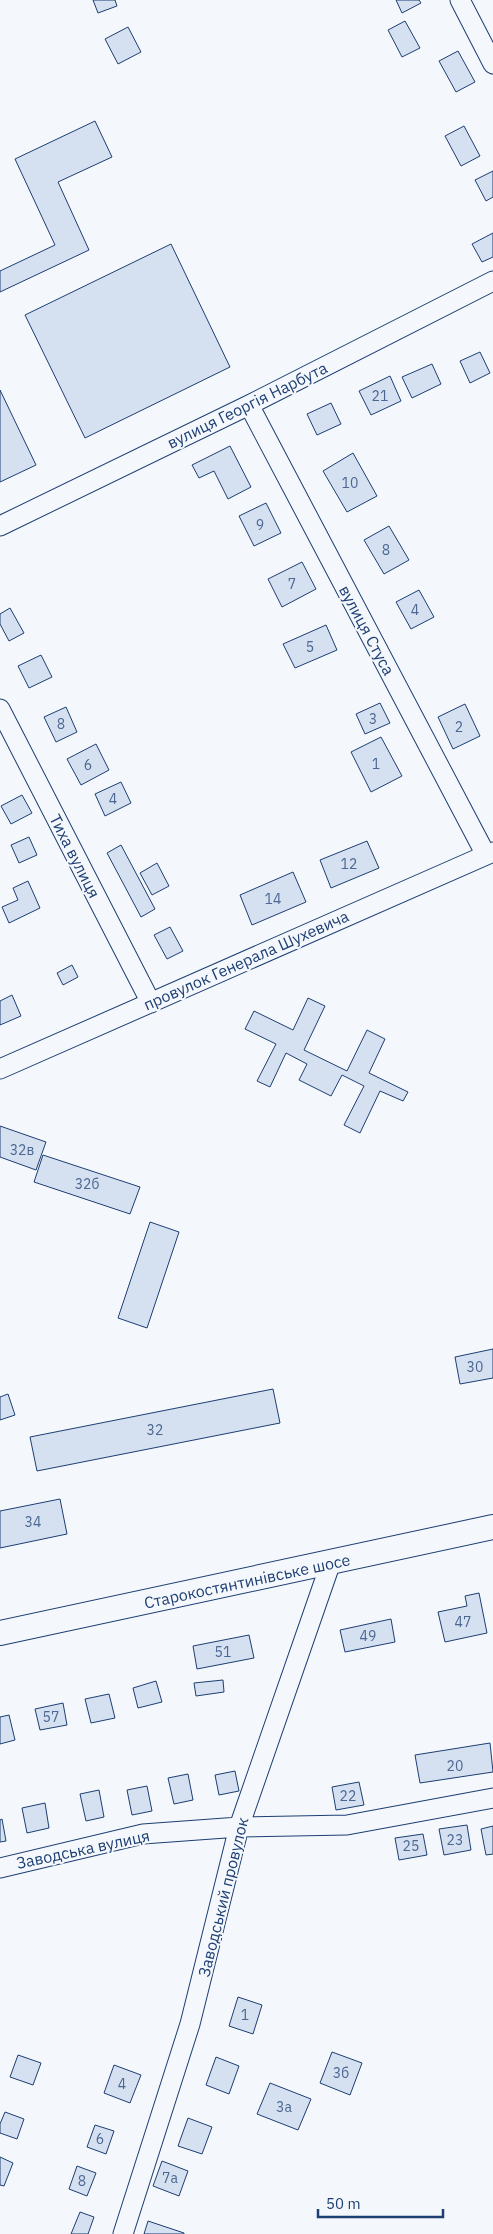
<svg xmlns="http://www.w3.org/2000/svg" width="493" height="2234" font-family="'IBM Plex Sans',sans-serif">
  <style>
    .building { fill: #d5e0f0; stroke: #1d3f73 }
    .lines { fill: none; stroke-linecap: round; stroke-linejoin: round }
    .minor-casing { stroke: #1d3f73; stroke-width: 21 }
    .major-casing { stroke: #1d3f73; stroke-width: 26 }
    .minor { stroke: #f4f7fb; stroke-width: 19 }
    .major { stroke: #f4f7fb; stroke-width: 24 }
    .labels { text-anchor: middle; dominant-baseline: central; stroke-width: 4; stroke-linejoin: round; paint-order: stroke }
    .number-label { font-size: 14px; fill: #4b6792 }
    .street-label { font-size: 16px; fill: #1d3f73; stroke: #f4f7fb }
  </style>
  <rect width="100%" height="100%" fill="#f4f7fb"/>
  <!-- building -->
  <path class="building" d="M93 0H115L117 6 98 13Z
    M396 0H419L421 3 402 13Z
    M405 21 420 48 402 57 388 30Z
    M128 27 141 52 118 64 105 39Z
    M458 51 475 82 456 92 439 61Z
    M95 121 112 157 58 182 89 250 0 292V271L55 245 15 159Z
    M464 126 480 156 461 166 445 136Z
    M493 171V197L486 201 475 180Z
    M493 233V257L482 262 472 244Z
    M171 244 230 367 85 438 25 315Z
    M480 352 490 373 470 383 460 361Z
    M432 364 441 384 412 398 402 377Z
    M390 376 401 401 371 415 359 391Z
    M0 390 36 465 0 482Z
    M331 403 341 424 317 435 307 414Z
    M230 446 251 487 228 499 214 471 199 478 192 465Z
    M353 453 377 496 347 512 323 471Z
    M266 503 281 533 254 546 239 516Z
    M389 526 409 560 384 574 364 540Z
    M302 562 316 589 282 607 268 579Z
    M419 590 434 617 411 629 396 602Z
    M10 608 24 633 9 641 0 624V614Z
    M326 625 337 650 295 668 283 644Z
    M41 655 52 677 29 688 18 666Z
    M380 703 390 723 365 734 356 714Z
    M465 704 480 736 453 749 438 717Z
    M66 707 77 732 56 742 44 717Z
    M381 737 402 776 371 792 351 752Z
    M96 744 109 770 81 785 67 759Z
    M121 782 131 803 105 816 95 794Z
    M22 795 32 813 11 824 1 806Z
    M29 837 37 855 19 863 11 845Z
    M367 841 379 868 331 888 320 860Z
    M121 845 155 909 141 917 107 853Z
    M157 863 169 886 152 895 140 873Z
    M293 872 306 902 252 925 240 895Z
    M28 881 40 908 9 923 2 907 18 900 13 888Z
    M170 927 183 951 167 959 154 935Z
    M72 965 78 977 63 985 57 973Z
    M12 995 21 1016 0 1025V1001Z
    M308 998 325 1006 304 1050 347 1071 367 1030 385 1039 369 1073 408 1092 403 1101 380 1091 360 1133 344 1125 364 1086 342 1075 331 1096 299 1080 307 1064 286 1053 270 1087 257 1081 276 1044 245 1029 254 1011 293 1030Z
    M0 1126 46 1142 36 1170 0 1157Z
    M43 1155 140 1187 130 1214 34 1182Z
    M150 1222 179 1232 147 1328 118 1318Z
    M493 1349V1378L460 1384 455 1357Z
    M273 1389 280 1423 37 1471 30 1437Z
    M8 1394 15 1415 0 1420V1397Z
    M60 1499 67 1534 0 1548V1511Z
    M479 1593 487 1633 445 1642 438 1612 467 1606 465 1596Z
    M391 1619 395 1642 345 1652 340 1630Z
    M249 1635 254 1658 197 1669 193 1646Z
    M223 1680 224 1692 196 1696 194 1683Z
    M156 1681 162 1702 138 1708 133 1688Z
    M109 1694 115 1718 91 1723 85 1699Z
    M63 1703 67 1725 40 1730 35 1709Z
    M9 1715 15 1740 0 1744V1717Z
    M490 1743 493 1772 420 1783 415 1755Z
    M235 1771 239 1791 219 1795 215 1775Z
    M188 1774 193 1800 174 1804 168 1778Z
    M359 1782 364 1805 336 1810 332 1787Z
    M147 1786 152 1811 132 1815 127 1790Z
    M99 1790 104 1817 86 1821 80 1794Z
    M45 1803 49 1828 27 1833 22 1808Z
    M2 1819 6 1841 0 1842V1820Z
    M467 1825 471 1850 444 1855 439 1829Z
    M493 1826V1854L486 1855 481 1829Z
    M423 1834 427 1855 399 1860 395 1838Z
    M238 1997 262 2005 253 2034 229 2026Z
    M332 2052 362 2063 350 2095 320 2083Z
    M18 2055 41 2063 33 2085 10 2077Z
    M216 2057 239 2066 229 2094 206 2085Z
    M114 2065 141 2075 130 2103 104 2093Z
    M270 2083 311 2099 298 2130 257 2114Z
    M5 2112 24 2119 17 2139 0 2133V2124Z
    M188 2118 212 2127 202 2154 178 2146Z
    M95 2125 114 2131 106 2154 87 2147Z
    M0 2157 13 2163 4 2186 0 2185Z
    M162 2161 188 2171 179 2196 153 2186Z
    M77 2166 96 2173 87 2196 69 2189Z
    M80 2212 94 2217 88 2234H71Z
    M148 2221 184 2233V2234H144Z"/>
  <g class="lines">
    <!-- minor casing -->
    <g class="minor-casing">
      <path id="minor" d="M460 0 493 64
        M249 405 486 855
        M0 526 249 405 493 281
        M0 709 151 1003
        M0 1069 493 852
        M0 1868 143 1834 239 1827 347 1825 493 1798
        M123 2234 190 2024 239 1827 331 1562"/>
    </g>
    <!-- major casing -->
    <g class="major-casing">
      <path id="major" d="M0 1633 493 1527"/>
    </g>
    <!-- minor -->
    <use href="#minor" class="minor"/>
    <!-- major -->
    <use href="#major" class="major"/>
  </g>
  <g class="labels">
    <!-- number labels -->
    <g class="number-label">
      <text x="380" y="396">21</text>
      <text x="350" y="483">10</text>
      <text x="260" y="525">9</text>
      <text x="386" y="550">8</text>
      <text x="292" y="584">7</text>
      <text x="415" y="610">4</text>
      <text x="310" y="647">5</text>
      <text x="373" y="719">3</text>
      <text x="61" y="724">8</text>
      <text x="459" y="727">2</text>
      <text x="376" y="764">1</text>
      <text x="88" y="765">6</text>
      <text x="113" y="799">4</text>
      <text x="349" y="864">12</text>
      <text x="273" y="899">14</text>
      <text x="22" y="1150">32в</text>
      <text x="87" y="1184">32б</text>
      <text x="475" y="1367">30</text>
      <text x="155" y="1430">32</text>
      <text x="33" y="1522">34</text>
      <text x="463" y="1622">47</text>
      <text x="368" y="1636">49</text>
      <text x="223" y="1652">51</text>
      <text x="51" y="1717">57</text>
      <text x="455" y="1766">20</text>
      <text x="348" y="1796">22</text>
      <text x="455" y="1840">23</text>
      <text x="411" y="1846">25</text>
      <text x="245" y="2015">1</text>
      <text x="341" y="2073">3б</text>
      <text x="122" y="2084">4</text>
      <text x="284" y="2107">3а</text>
      <text x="100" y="2139">6</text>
      <text x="170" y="2178">7а</text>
      <text x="82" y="2181">8</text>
    </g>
    <!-- street labels -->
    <g class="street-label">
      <text transform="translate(247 405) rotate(-26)">вулиця Георгія Нарбута</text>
      <text transform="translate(367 630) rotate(62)">вулиця Стуса</text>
      <text transform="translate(75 856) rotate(63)">Тиха вулиця</text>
      <text transform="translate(246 960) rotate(-24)">провулок Генерала Шухевича</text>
      <text transform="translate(247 1581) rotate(-12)">Старокостянтинівське шосе</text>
      <text transform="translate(83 1849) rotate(-12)">Заводська вулиця</text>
      <text transform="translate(223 1897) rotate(-76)">Заводський провулок</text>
    </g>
  </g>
  <!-- scale -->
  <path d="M318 2209v8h125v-8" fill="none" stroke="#1d3f73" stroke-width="2.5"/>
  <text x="326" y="2209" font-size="15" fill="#1d3f73" stroke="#f4f7fb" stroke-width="4" paint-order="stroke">50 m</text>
</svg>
